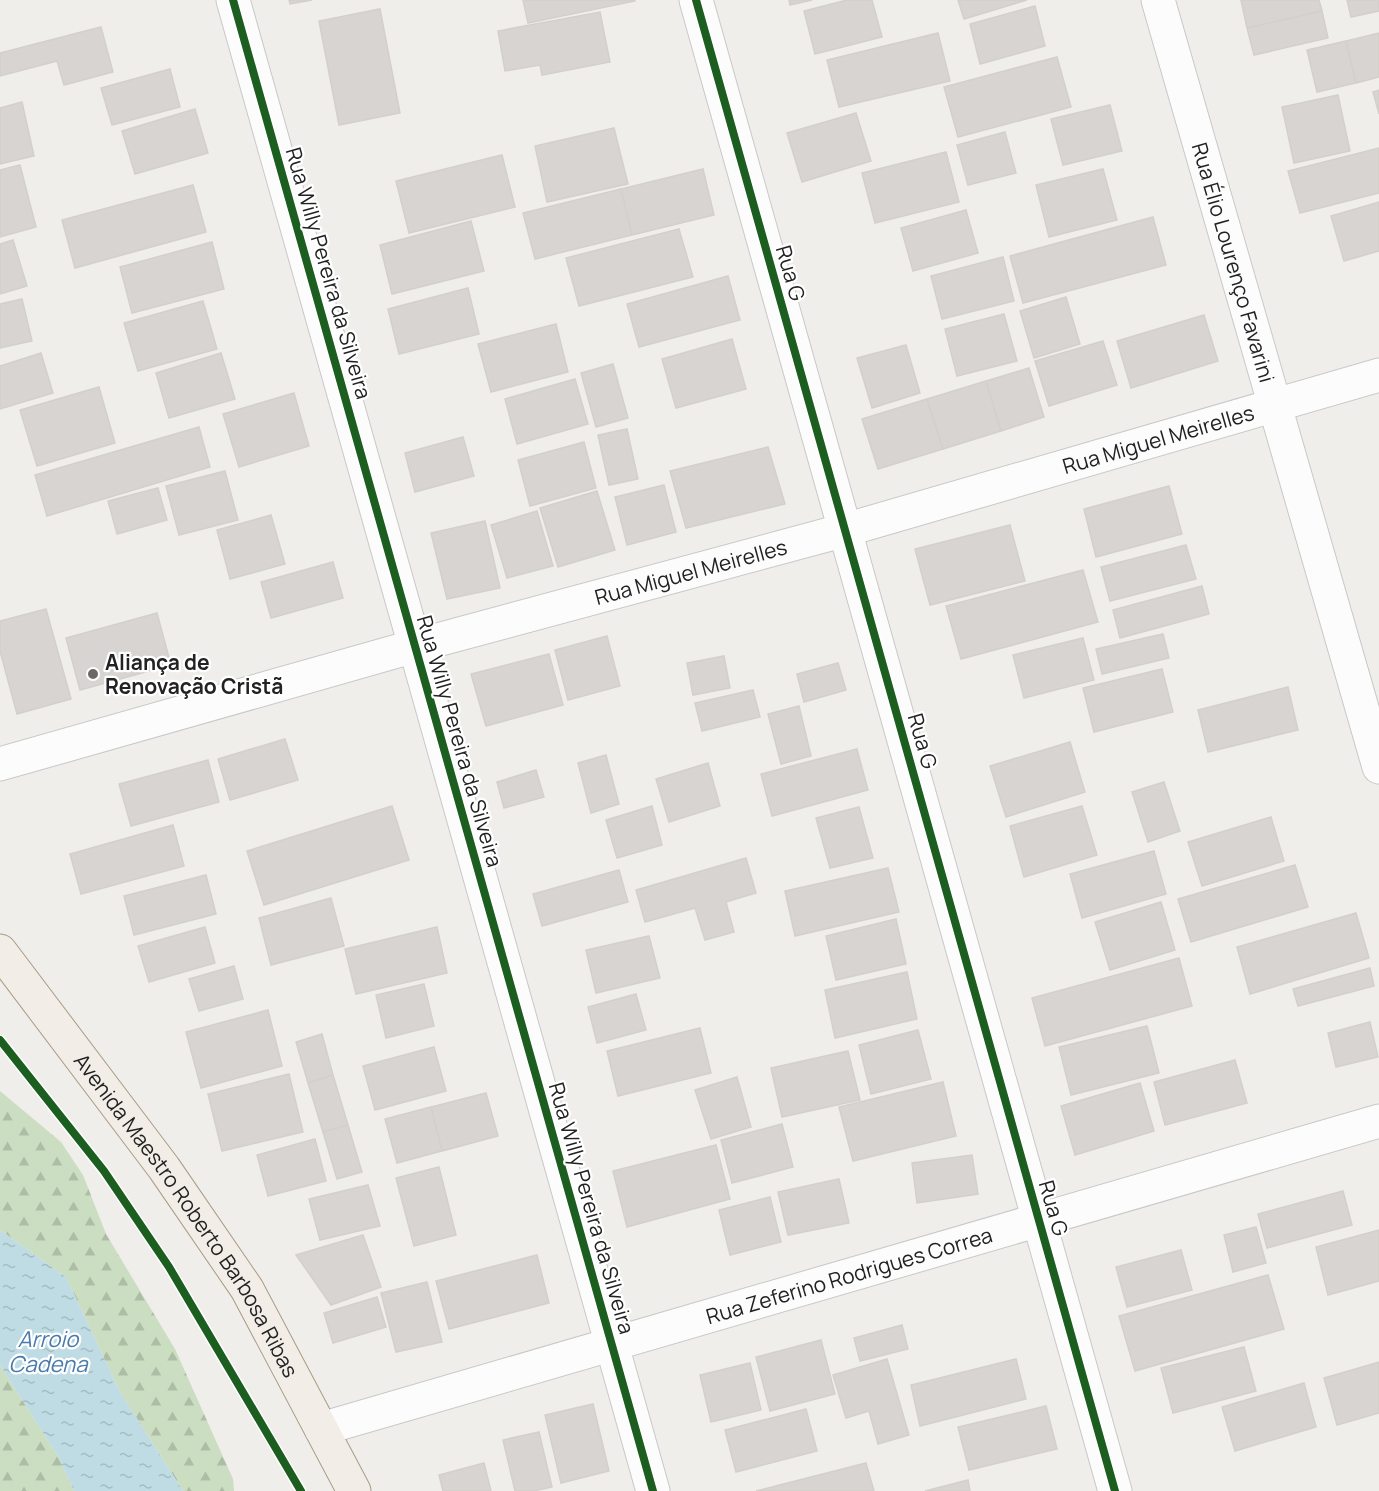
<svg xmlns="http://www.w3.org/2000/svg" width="1379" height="1491" font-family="Manrope,sans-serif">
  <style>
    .forest { fill: url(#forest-firs) }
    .water { fill: url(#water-ripples) }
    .building { fill: #d7d4d2; stroke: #d3d0cc; stroke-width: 1.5 }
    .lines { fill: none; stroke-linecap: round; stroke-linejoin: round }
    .minor-casing { stroke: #c9c8c7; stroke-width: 35 }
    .major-casing { stroke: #a79c86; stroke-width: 35 }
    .minor { stroke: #fdfcfc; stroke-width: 33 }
    .major { stroke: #f3ede7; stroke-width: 33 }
    .cycleway-casing { stroke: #fff; stroke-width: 11 }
    .cycleway { stroke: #1b5e20; stroke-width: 8 }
    .poi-dot { fill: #6a6968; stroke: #fff; stroke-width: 2 }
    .labels { text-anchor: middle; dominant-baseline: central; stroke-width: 4.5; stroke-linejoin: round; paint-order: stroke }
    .street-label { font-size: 21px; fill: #222; stroke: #fff }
    .poi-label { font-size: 21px; font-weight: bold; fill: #222; stroke: #fff; text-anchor: start }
    .water-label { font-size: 22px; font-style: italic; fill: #4a7aab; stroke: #fff }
  </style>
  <defs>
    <pattern id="forest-firs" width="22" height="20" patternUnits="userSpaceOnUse" patternTransform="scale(1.5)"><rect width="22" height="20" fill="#cbdec1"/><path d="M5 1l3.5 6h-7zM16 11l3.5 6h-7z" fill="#aebea6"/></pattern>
    <pattern id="water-ripples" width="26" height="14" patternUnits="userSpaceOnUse" patternTransform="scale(1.5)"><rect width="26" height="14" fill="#bfdbe3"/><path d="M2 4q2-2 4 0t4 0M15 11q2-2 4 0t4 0" fill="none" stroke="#a4bcc2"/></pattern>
  </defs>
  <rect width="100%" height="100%" fill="#f0eeeb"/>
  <!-- forest -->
  <path class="forest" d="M0 1091 61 1142 83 1175 106 1234 175 1349 233 1479 234 1491H183L120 1392 66 1277 0 1230Z
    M0 1365 59 1458 74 1491H0Z"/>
  <!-- water -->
  <path class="water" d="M0 1230 66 1277 120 1392 183 1491H74L59 1458 0 1365Z"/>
  <!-- building -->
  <path class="building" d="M289 0H312L290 4Z
    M523 0H635V1L528 23Z
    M789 0H812L790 5Z
    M847 0H872L882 37 815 54 804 11Z
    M958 0H1027L964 19Z
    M1241 0H1319L1322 11 1247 28Z
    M1347 0H1379V11L1351 17Z
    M1035 6 1045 46 980 64 970 24Z
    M380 9 400 113 339 125 319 21Z
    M1322 11 1328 38 1254 55 1247 28Z
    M600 12 610 62 542 75 540 65 505 71 498 31Z
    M101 27 113 72 64 85 57 61 0 76V53Z
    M938 33 950 81 839 107 827 60Z
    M1379 33V77L1356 83 1346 41Z
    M1346 41 1356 83 1317 92 1307 50Z
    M1057 57 1071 107 958 137 944 87Z
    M170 69 180 107 112 125 101 88Z
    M1379 90V114L1373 92Z
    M1338 95 1350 151 1294 163 1282 107Z
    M22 102 34 156 0 164V108Z
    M1110 105 1122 151 1063 165 1051 119Z
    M195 109 208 153 135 174 122 131Z
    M856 113 871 161 802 182 787 133Z
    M614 128 628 184 547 202 535 146Z
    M1005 132 1016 173 968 185 957 145Z
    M1379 148V193L1300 213 1288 171Z
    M946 152 959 202 875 223 862 173Z
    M502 155 515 207 409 233 396 181Z
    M20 165 36 227 0 237V170Z
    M703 169 714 215 632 235 621 189Z
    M1103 169 1117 220 1049 237 1036 185Z
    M193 185 206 232 75 268 62 220Z
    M621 189 632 235 535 259 523 213Z
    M1379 202V251L1344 261 1331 216Z
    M966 210 978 253 913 271 901 228Z
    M1153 217 1166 265 1023 303 1010 256Z
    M471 221 484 271 392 294 380 245Z
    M679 229 693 277 579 306 566 258Z
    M13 240 27 286 0 294V244Z
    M212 242 224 289 132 313 120 267Z
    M1003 257 1014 301 942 319 931 276Z
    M728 276 740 320 639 347 627 304Z
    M468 288 479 334 399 354 388 309Z
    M1066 297 1080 344 1034 358 1020 311Z
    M22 299 32 341 0 348V304Z
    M203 301 217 349 138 371 124 323Z
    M1004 314 1017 361 957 376 945 329Z
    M1204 315 1218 361 1131 388 1117 341Z
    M556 324 568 372 491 392 478 344Z
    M732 339 746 389 676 408 662 359Z
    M1103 341 1117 385 1049 406 1035 361Z
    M906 345 920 393 872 408 857 358Z
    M41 353 53 393 0 409V366Z
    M221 353 235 399 169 418 156 373Z
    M613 364 628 418 596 427 581 373Z
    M1029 368 1044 417 1001 431 986 381Z
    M575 379 588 424 517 444 505 399Z
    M986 381 1001 431 943 449 927 399Z
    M99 387 115 443 37 466 20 410Z
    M294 393 309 446 239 467 223 414Z
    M927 399 943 449 878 469 862 419Z
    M199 427 210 467 47 516 35 475Z
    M627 429 638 479 609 485 598 435Z
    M463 437 474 476 415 492 405 453Z
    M584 442 596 488 530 506 518 460Z
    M768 447 785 504 686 528 670 471Z
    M225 471 238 520 179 535 166 486Z
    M664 485 676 532 627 545 615 497Z
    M1169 486 1182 534 1096 557 1084 509Z
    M158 488 167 520 117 534 108 501Z
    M597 491 615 550 558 567 540 508Z
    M537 511 553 566 507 578 491 525Z
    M271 515 285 564 230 579 217 530Z
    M485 521 500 588 447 599 431 533Z
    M1010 525 1025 581 930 605 915 549Z
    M1186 545 1196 579 1110 601 1101 567Z
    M333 562 343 598 271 618 261 582Z
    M1083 570 1098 622 961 659 946 606Z
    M1202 586 1209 614 1120 638 1113 610Z
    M46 609 71 699 17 714 0 651V621Z
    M157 613 171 665 80 690 66 638Z
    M1163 634 1169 658 1102 674 1096 649Z
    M607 636 620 686 568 700 555 650Z
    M1083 638 1094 680 1024 698 1013 655Z
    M549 654 563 705 486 726 471 674Z
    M724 656 730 688 693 695 687 663Z
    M838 663 846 690 804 702 797 674Z
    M1162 669 1173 712 1094 732 1083 688Z
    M1288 687 1298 730 1208 752 1198 710Z
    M753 690 760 717 702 731 695 703Z
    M799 706 811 756 781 764 768 714Z
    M285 739 298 780 230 800 218 759Z
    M1070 742 1085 792 1006 817 990 766Z
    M857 749 868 790 772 816 761 774Z
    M606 755 619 804 591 813 578 763Z
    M208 760 219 802 131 826 119 784Z
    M708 763 720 806 669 822 656 779Z
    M536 770 544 797 504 808 497 782Z
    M1164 782 1180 831 1148 842 1132 792Z
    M392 806 409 860 264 905 247 851Z
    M652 806 662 845 617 858 606 820Z
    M1082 806 1097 855 1024 877 1010 826Z
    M859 807 873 858 830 868 816 818Z
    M1271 817 1284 861 1202 886 1188 842Z
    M173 825 184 866 81 894 70 854Z
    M1154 851 1166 894 1082 918 1070 874Z
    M746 858 756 893 726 902 734 932 705 940 695 908 645 922 636 890Z
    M1295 865 1308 907 1191 942 1178 899Z
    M888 868 899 912 795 936 785 891Z
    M619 870 628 902 542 926 533 894Z
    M206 875 216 914 134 935 124 896Z
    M331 898 344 946 271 965 259 918Z
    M1161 902 1175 950 1110 970 1095 922Z
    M1356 913 1369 958 1250 994 1237 947Z
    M896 919 906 964 836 980 826 936Z
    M205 927 215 963 149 982 138 946Z
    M437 927 447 973 356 994 345 949Z
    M649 936 660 978 596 993 586 950Z
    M1179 958 1192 1006 1045 1046 1032 998Z
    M234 966 243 999 199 1011 189 979Z
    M1370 968 1374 986 1298 1006 1293 989Z
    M907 972 917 1019 835 1038 825 990Z
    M424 984 434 1026 386 1038 376 995Z
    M636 994 646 1030 597 1043 588 1007Z
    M268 1010 282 1066 201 1088 186 1032Z
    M1370 1022 1378 1057 1336 1067 1328 1033Z
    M1147 1026 1159 1073 1071 1095 1059 1047Z
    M700 1028 711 1073 618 1096 607 1051Z
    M918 1030 931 1079 871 1094 859 1045Z
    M322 1034 333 1075 308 1083 296 1042Z
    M434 1047 446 1091 375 1110 363 1066Z
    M848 1051 860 1100 782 1117 771 1068Z
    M1235 1060 1247 1103 1165 1125 1154 1082Z
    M289 1074 303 1132 222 1151 208 1094Z
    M333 1075 348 1125 323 1132 308 1083Z
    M737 1077 751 1127 711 1139 695 1090Z
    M943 1082 956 1136 853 1161 839 1107Z
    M1140 1083 1154 1131 1075 1155 1061 1106Z
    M486 1093 498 1136 442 1151 431 1107Z
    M431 1107 442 1151 397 1163 385 1119Z
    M782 1124 793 1167 732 1183 721 1140Z
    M348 1125 362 1172 337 1179 323 1132Z
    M315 1139 326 1181 268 1196 257 1155Z
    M716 1145 730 1199 627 1227 613 1171Z
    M972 1155 978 1194 917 1203 912 1163Z
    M439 1167 456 1235 414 1246 396 1178Z
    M839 1179 849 1223 788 1235 778 1192Z
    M368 1185 380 1226 320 1240 309 1199Z
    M1343 1191 1352 1225 1267 1248 1258 1214Z
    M770 1197 781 1242 730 1255 719 1210Z
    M1256 1227 1266 1263 1233 1272 1224 1235Z
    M1379 1230V1281L1328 1295 1316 1247Z
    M363 1235 381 1287 331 1305 296 1255Z
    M1181 1250 1192 1290 1127 1307 1116 1267Z
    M537 1255 549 1303 449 1329 436 1281Z
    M1268 1275 1284 1329 1135 1371 1119 1316Z
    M427 1282 442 1342 396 1352 381 1293Z
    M377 1297 386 1327 333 1343 324 1313Z
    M902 1325 908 1349 860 1361 854 1338Z
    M821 1340 835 1394 770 1411 756 1357Z
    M1244 1347 1256 1391 1173 1413 1161 1368Z
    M887 1359 909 1435 878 1444 869 1411 846 1418 833 1375Z
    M1016 1359 1026 1399 920 1426 911 1385Z
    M1379 1362V1413L1337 1425 1324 1378Z
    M750 1363 761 1410 711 1422 700 1375Z
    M1304 1383 1316 1427 1235 1451 1222 1407Z
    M593 1404 609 1471 561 1483 545 1415Z
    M1046 1406 1057 1449 969 1470 958 1427Z
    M806 1409 817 1451 736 1472 725 1430Z
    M539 1432 552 1487 534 1491H515L503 1440Z
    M484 1463 491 1491H443L439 1475Z
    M866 1463 874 1491H756Z
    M968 1480 970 1491H925Z"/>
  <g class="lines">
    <!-- minor casing -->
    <g class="minor-casing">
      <g id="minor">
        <path d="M233 0 653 1491"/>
        <path d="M696 0 1115 1491"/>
        <path id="s1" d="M1158 0 1379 767"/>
        <path id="s2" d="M0 764 415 646 845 530 1379 375"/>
        <path id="s3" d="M321 1429 1379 1121"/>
      </g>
    </g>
    <!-- major casing -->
    <g class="major-casing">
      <g id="major">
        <path id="s4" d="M0 951 164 1168 247 1289 354 1491"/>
      </g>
    </g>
    <!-- minor -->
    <use href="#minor" class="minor"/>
    <!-- major -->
    <use href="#major" class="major"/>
    <!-- cycleway casing -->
    <g class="cycleway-casing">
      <path id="cycleway" d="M233 0 653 1491
        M696 0 1115 1491
        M0 1040 104 1171 169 1267 301 1491"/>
    </g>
    <!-- cycleway -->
    <use href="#cycleway" class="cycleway"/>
  </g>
  <!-- markers -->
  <circle class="poi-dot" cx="93" cy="674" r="6"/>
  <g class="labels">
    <!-- street labels -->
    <g class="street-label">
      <text stroke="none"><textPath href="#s1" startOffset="273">Rua Élio Lourenço Favarini</textPath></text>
      <text transform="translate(329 273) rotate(74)">Rua Willy Pereira da Silveira</text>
      <text transform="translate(791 273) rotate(74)">Rua G</text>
      <text stroke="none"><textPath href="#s2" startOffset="1203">Rua Miguel Meirelles</textPath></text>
      <text stroke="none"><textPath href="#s2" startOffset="717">Rua Miguel Meirelles</textPath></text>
      <text transform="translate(460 741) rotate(74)">Rua Willy Pereira da Silveira</text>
      <text transform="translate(923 741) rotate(74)">Rua G</text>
      <text transform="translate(592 1208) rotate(74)">Rua Willy Pereira da Silveira</text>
      <text transform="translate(1054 1208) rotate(74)">Rua G</text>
      <text stroke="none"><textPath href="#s4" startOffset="324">Avenida Maestro Roberto Barbosa Ribas</textPath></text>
      <text stroke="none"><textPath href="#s3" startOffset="550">Rua Zeferino Rodrigues Correa</textPath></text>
    </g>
    <!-- poi labels -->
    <g class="poi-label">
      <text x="105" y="662">Aliança de<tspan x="105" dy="24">Renovação Cristã</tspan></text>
    </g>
    <!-- water labels -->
    <g class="water-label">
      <text x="48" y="1339">Arroio<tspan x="48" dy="25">Cadena</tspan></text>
    </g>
  </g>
</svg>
